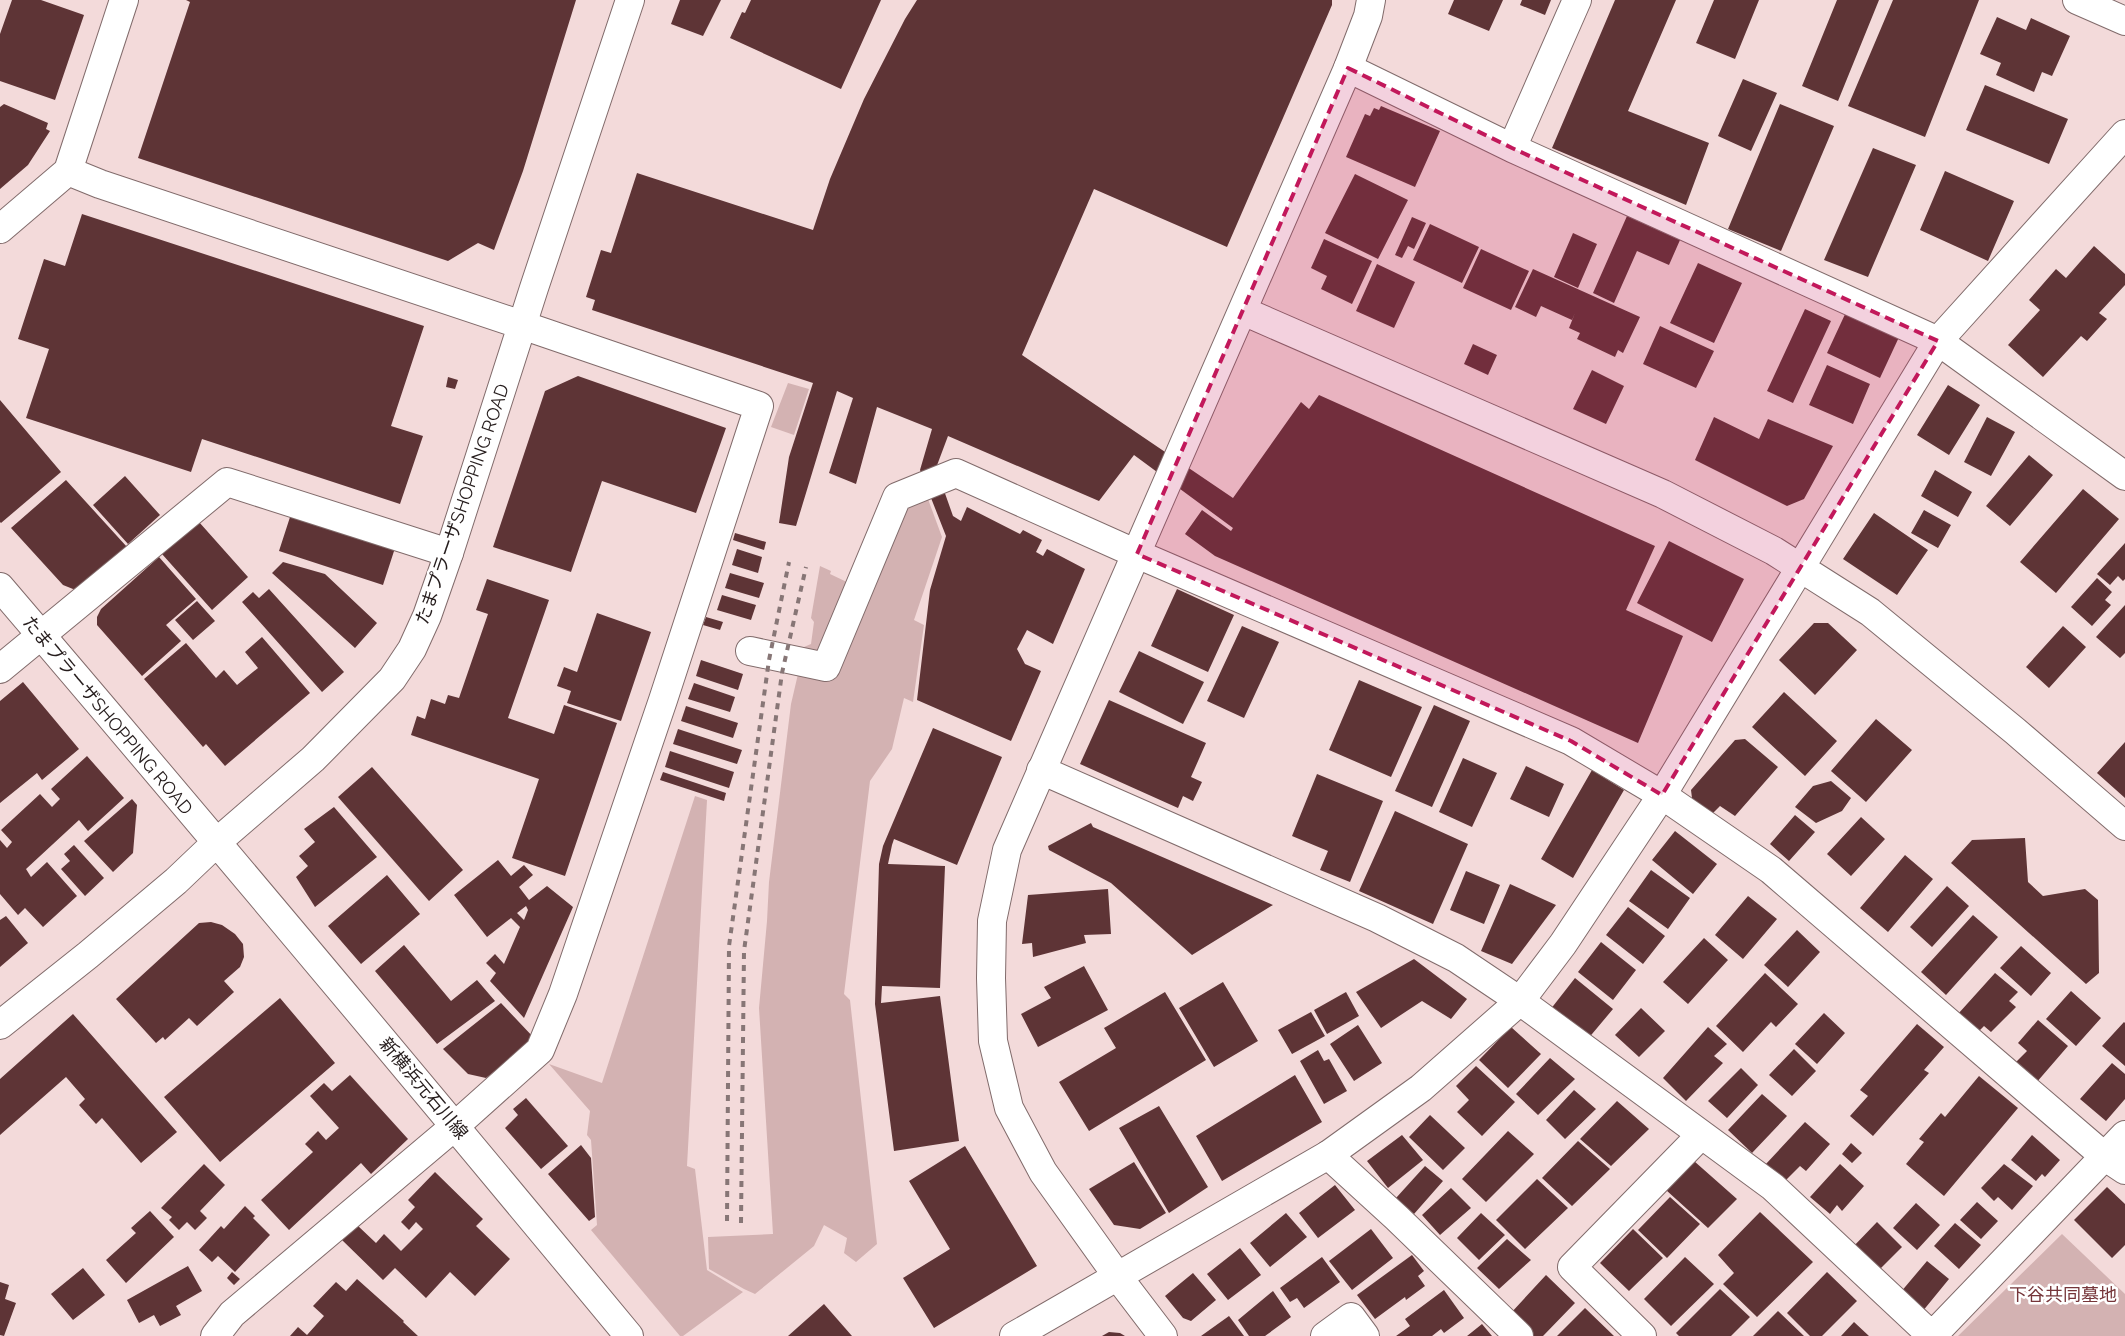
<svg xmlns="http://www.w3.org/2000/svg" width="2125" height="1336" font-family="Raleway,'Noto Sans JP',sans-serif">
  <style>
    .green { fill: #d3b2b2 }
    .building { fill: #5e3436; fill-rule: evenodd }
    .lines { fill: none; stroke-linecap: round; stroke-linejoin: round }
    .minor-casing { stroke: #816b6b; stroke-width: 30 }
    .tertiary-casing { stroke: #816b6b; stroke-width: 30 }
    .minor { stroke: #fff; stroke-width: 28 }
    .tertiary { stroke: #fff; stroke-width: 28 }
    .rail { stroke: #877676; stroke-width: 4; stroke-dasharray: 6 6; stroke-linecap: butt }
    .marked { fill: #c2185b; fill-opacity: 0.2; stroke: #c2185b; stroke-width: 4; stroke-dasharray: 10 6; stroke-linejoin: round }
    .labels { text-anchor: middle; dominant-baseline: central; stroke-width: 5; stroke-linejoin: round; paint-order: stroke }
    .street-label { font-size: 18px; fill: #251c1c; stroke: #fff }
    .park-label { font-size: 18px; fill: #753539; stroke: #fff }
  </style>
  <rect width="100%" height="100%" fill="#f3dada"/>
  <!-- green -->
  <path class="green" d="M788 383 809 389 794 435 771 427Z
    M925 491 942 537 914 620 924 625 913 702 904 698 892 749 870 781 844 994 850 1000 877 1244 856 1262 844 1253 847 1238 824 1225 814 1246 755 1294 744 1289 709 1269 708 1237 773 1234 759 1008 767 921 769 882 791 704 798 674 828 675 901 501Z
    M820 566 831 571 830 574 851 584 820 656 804 651V647L811 644 814 622 811 618Z
    M695 796 707 800 687 1166 695 1169 707 1270 743 1292 683 1336H680L591 1230 597 1225 591 1140 587 1135 590 1111 549 1064 602 1083Z
    M2062 1234 2125 1294V1336H1958Z"/>
  <!-- building -->
  <path class="building" d="M12 0H41L84 15 55 100 0 81V34Z
    M186 0H576L523 171 494 250 478 243 448 261 138 158 190 2Z
    M680 0H721L703 36 671 24Z
    M751 0H881L841 89 730 38 742 12 745 13Z
    M917 0H1332V5L1227 247 1094 189 1022 355 1233 498 1301 402 1309 409 1319 395 1655 546 1626 610 1683 636 1638 743 1215 556 1185 534 1202 510 1231 531 1233 528 1134 455 1099 501 948 436 936 468 953 516 961 521 967 507 1020 534 1023 530 1042 540 1036 552 1043 556 1047 549 1085 569 1053 644 1027 630 1017 649 1025 664 1041 671 1011 741 917 700 930 590 946 536 920 470 932 429 877 407 856 484 829 473 853 398 837 391 796 526 779 523 789 457 813 383 592 310 595 300 586 297 601 250 611 253 637 173 813 230 830 179 864 99 905 19Z
    M1454 0H1503L1489 31 1448 14Z
    M1522 0H1551L1545 15 1520 5Z
    M1615 0H1676L1628 111 1709 143 1686 205 1552 148Z
    M1714 0H1759L1735 59 1696 43Z
    M1837 0H1879L1838 101 1802 86Z
    M1893 0H1979L1925 137 1848 106Z
    M1997 17 2026 30 2031 18 2070 36 2052 76 2042 72 2034 92 1996 75 2001 63 1980 54Z
    M1743 79 1777 93 1751 151 1718 136Z
    M1985 85 2068 119 2049 164 1966 130Z
    M4 104 48 123 46 129 50 131 28 165 0 189V107Z
    M1780 104 1834 126 1781 251 1728 229Z
    M1381 106 1440 131 1415 187 1346 157 1365 114 1370 116 1374 108 1379 110Z
    M1873 148 1916 165 1868 277 1824 260Z
    M1945 171 2014 201 1988 261 1920 230Z
    M1355 174 1408 200 1378 259 1325 233Z
    M82 214 424 326 391 426 423 436 400 504 202 439 191 472 26 418 49 349 18 339 44 259 65 266Z
    M1627 216 1680 240 1669 265 1637 251 1614 303 1593 293Z
    M1412 217 1426 223 1414 249 1408 246 1402 258 1395 255Z
    M1430 224 1479 247 1462 283 1413 260Z
    M1573 233 1597 244 1578 288 1554 277Z
    M1324 239 1372 261 1352 304 1321 289 1327 276 1311 268Z
    M2094 246 2125 274V285L2099 313 2107 319 2087 341 2081 336 2043 377 2008 345 2040 310 2029 300 2056 269 2066 278Z
    M1481 249 1529 271 1511 310 1463 288Z
    M1698 263 1742 283 1714 343 1670 323Z
    M1377 264 1415 282 1394 328 1356 311Z
    M1533 269 1640 317 1623 353 1618 350 1615 357 1577 339 1580 333 1569 328 1575 313 1572 320 1541 306 1536 317 1515 307Z
    M1805 309 1831 321 1793 403 1767 391Z
    M1847 310 1900 335 1880 378 1827 353Z
    M1660 326 1714 351 1696 388 1643 364Z
    M1473 344 1497 355 1488 375 1464 364Z
    M1827 365 1870 384 1853 424 1809 405Z
    M1592 370 1624 386 1606 424 1573 409Z
    M578 376 726 428 696 513 602 481 571 572 493 547 545 391Z
    M448 377 458 380 455 389 446 387Z
    M1948 385 1980 405 1949 455 1917 435Z
    M0 400 61 472 1 523 0 522Z
    M1714 417 1759 439 1768 419 1833 446 1804 499 1787 506 1695 460Z
    M1987 417 2015 432 1991 476 1964 462Z
    M2029 455 2053 475 2010 526 1986 506Z
    M1935 470 1972 492 1958 517 1921 496Z
    M125 476 160 515 128 544 93 505Z
    M66 480 127 547 81 588 73 589 63 585 11 528Z
    M2083 489 2119 519 2056 593 2020 562Z
    M1924 510 1951 525 1938 548 1911 533Z
    M1874 513 1928 550 1897 595 1843 559Z
    M291 514 395 548 383 585 279 551Z
    M199 522 248 577 212 610 162 554Z
    M735 533 766 542 764 550 733 540Z
    M1669 541 1744 579 1712 642 1637 603Z
    M2125 543V579L2123 581 2118 576 2110 585 2097 574Z
    M737 549 762 557 758 573 732 565Z
    M159 557 196 599 166 625 181 641 142 676 97 625V617L101 609Z
    M283 562 325 574 377 623 355 648 272 573Z
    M730 573 764 583 759 598 725 588Z
    M2097 578 2112 592 2105 600 2111 605 2092 626 2071 607Z
    M487 579 549 600 508 718 554 734 564 705 617 723 565 876 512 858 539 779 411 735 417 716 425 719 431 699 445 704 448 695 459 698 488 614 476 610Z
    M269 589 344 672 322 692 242 602 253 592 259 598Z
    M1177 589 1234 615 1208 672 1151 646Z
    M722 595 756 605 751 620 717 610Z
    M197 601 215 621 193 640 175 620Z
    M2125 605V653L2120 658 2096 637Z
    M597 613 651 632 621 721 567 703 571 691 557 686 564 667 577 672Z
    M706 617 723 622 720 630 703 625Z
    M1814 623H1828L1857 650 1815 695 1779 660Z
    M1242 626 1279 642 1244 718 1207 701Z
    M2063 626 2086 647 2049 688 2026 667Z
    M262 637 310 693 225 766 206 744 203 747 144 679 186 643 216 678 224 670 237 685 258 668 245 652Z
    M1139 651 1204 682 1183 724 1119 692Z
    M701 660 743 674 738 690 696 676Z
    M1359 680 1422 707 1391 777 1329 750Z
    M23 682 79 749 42 780 37 773 0 803V701Z
    M694 683 735 697 730 712 688 699Z
    M1784 692 1837 741 1805 776 1752 727Z
    M1109 700 1206 743 1191 777 1202 782 1193 801 1183 796 1178 808 1080 764Z
    M1434 705 1470 721 1432 807 1395 791Z
    M686 706 738 723 733 738 681 721Z
    M1876 719 1912 750 1866 802 1831 771Z
    M933 728 1002 757 957 865 894 839 892 845 888 864 945 866 940 988 882 986 881 1003 940 996 959 1141 894 1151 875 1004 879 864 883 846Z
    M678 729 742 750 737 764 673 744Z
    M1745 739 1778 767 1735 816 1720 806 1707 819 1693 806 1691 790 1735 740Z
    M2125 742V798L2097 773Z
    M670 751 734 772 729 788 665 767Z
    M87 756 124 798 88 831 79 820 26 869 31 877 47 862 77 896 43 927 25 908 18 915 0 894V840L7 848 12 842 1 830 40 794 52 807 60 799 51 789Z
    M1463 758 1497 773 1472 827 1439 812Z
    M1526 766 1564 784 1549 817 1510 799Z
    M372 767 463 870 429 901 338 797Z
    M1592 770 1624 790 1573 878 1541 859Z
    M663 772 726 793 724 801 660 780Z
    M1317 774 1383 801 1350 882 1320 870 1328 851 1292 836Z
    M1831 781 1851 798 1842 811 1816 823 1795 807 1813 786Z
    M132 799 137 805 133 853 113 872 84 841Z
    M334 807 377 857 315 907 296 877 308 866 299 856 315 842 304 829Z
    M1395 811 1468 844 1433 924 1359 891Z
    M1795 815 1815 832 1789 861 1770 844Z
    M1861 817 1885 839 1851 876 1827 854Z
    M1091 823 1093 827 1273 905 1192 955 1111 883 1049 850 1048 846Z
    M1675 831 1717 864 1693 894 1652 860Z
    M2025 838 2028 882 2043 896 2085 889 2098 900 2099 973 2086 984 1951 863 1972 840Z
    M74 845 104 878 85 896 61 869 70 861 64 854Z
    M1905 855 1933 879 1888 932 1860 908Z
    M498 860 511 876 524 865 533 875 519 887 529 900 547 886 573 907 524 1018 490 981 496 973 486 963 495 954 504 964 520 927 511 918 487 937 454 895ZM526 906 528 910 524 920 517 913Z
    M1651 870 1690 898 1668 929 1629 901Z
    M1466 871 1500 885 1484 924 1450 910Z
    M387 875 420 914 361 964 328 926Z
    M1510 884 1556 905 1512 964 1481 951Z
    M1947 886 1969 906 1932 947 1910 927Z
    M1108 889 1111 934 1084 935 1086 943 1033 957 1032 943 1022 944 1028 895Z
    M1748 896 1777 919 1743 959 1715 935Z
    M1628 907 1665 936 1643 964 1606 935Z
    M1973 915 1998 937 1946 995 1921 972Z
    M6 916 28 943 0 967V920Z
    M211 922 222 925 235 934 243 944 244 957 240 967 224 981 234 992 197 1026 189 1018 165 1040 163 1037 156 1043 116 999 199 923Z
    M1797 930 1820 952 1788 987 1764 965Z
    M1704 938 1728 960 1688 1004 1663 982Z
    M1601 942 1636 970 1613 1000 1578 972Z
    M404 945 451 1001 477 980 495 1001 437 1044 375 971Z
    M2021 946 2051 973 2031 996 2000 968Z
    M1414 959 1467 999 1451 1019 1422 1001 1381 1028 1356 992Z
    M1084 966 1108 1010 1038 1047 1021 1014 1051 998 1044 987Z
    M1765 973 1798 1004 1776 1027 1771 1022 1743 1052 1716 1026Z
    M1995 973 2018 992 2009 1001 2016 1007 1991 1032 1984 1026 1978 1032 1958 1014Z
    M1575 978 1613 1009 1587 1040 1550 1010Z
    M1223 982 1258 1041 1214 1067 1179 1008Z
    M2071 991 2101 1018 2076 1046 2046 1019Z
    M1165 992 1206 1060 1089 1131 1059 1082 1116 1048 1104 1028Z
    M1346 992 1359 1016 1327 1034 1314 1010Z
    M280 998 335 1063 220 1162 164 1097Z
    M501 1003 535 1039 486 1078 468 1074 443 1049Z
    M1641 1008 1665 1031 1639 1057 1615 1035Z
    M1311 1012 1325 1036 1292 1054 1278 1030Z
    M1824 1013 1845 1033 1817 1064 1795 1044Z
    M73 1014 177 1132 141 1163 102 1118 96 1124 79 1105 85 1099 66 1077 0 1135V1079Z
    M2038 1020 2068 1046 2036 1083 2014 1064 2027 1051 2018 1043Z
    M2124 1022 2125 1023V1066L2102 1046Z
    M1917 1024 1944 1047 1924 1070 1929 1073 1873 1136 1850 1116 1868 1096 1860 1090Z
    M1358 1025 1382 1063 1354 1081 1330 1044Z
    M1511 1027 1541 1054 1508 1088 1479 1060Z
    M1708 1027 1727 1044 1714 1056 1723 1063 1686 1101 1663 1078Z
    M1794 1049 1816 1071 1792 1096 1769 1075Z
    M1318 1050 1324 1061 1329 1059 1347 1091 1324 1104 1300 1061Z
    M1550 1058 1575 1079 1538 1115 1516 1094Z
    M2112 1063 2125 1074V1099L2106 1121 2080 1099Z
    M1476 1066 1515 1102 1482 1136 1457 1112 1469 1100 1456 1086Z
    M1741 1068 1758 1085 1727 1118 1708 1101Z
    M350 1075 408 1139 371 1174 361 1163 289 1230 261 1200 313 1152 305 1144 318 1131 326 1140 339 1128 310 1096 324 1083 332 1091Z
    M1295 1075 1322 1122 1222 1181 1196 1136Z
    M1979 1076 2018 1108 1944 1196 1906 1164 1924 1142 1919 1139 1941 1113 1945 1117Z
    M1574 1090 1596 1109 1565 1139 1546 1120Z
    M1762 1094 1787 1116 1752 1153 1728 1130Z
    M526 1098 568 1146 541 1169 505 1128 518 1115 513 1109Z
    M1617 1101 1649 1129 1611 1166 1580 1139Z
    M1159 1106 1208 1187 1169 1213 1119 1128Z
    M1430 1115 1465 1148 1443 1170 1409 1137Z
    M1805 1122 1830 1144 1806 1171 1800 1166 1784 1182 1765 1165Z
    M1508 1131 1534 1154 1486 1202 1462 1179Z
    M1402 1135 1423 1160 1388 1188 1367 1161Z
    M2032 1135 2060 1160 2045 1177 2042 1174 2036 1181 2011 1160Z
    M1578 1141 1610 1169 1572 1206 1542 1178Z
    M1851 1143 1862 1153 1852 1163 1842 1154Z
    M581 1145 591 1158 595 1217 589 1221 548 1174Z
    M965 1146 1037 1266 934 1328 903 1278 950 1249 909 1181Z
    M1694 1161 1737 1199 1708 1228 1666 1190Z
    M1134 1162 1166 1213 1140 1229 1114 1225 1089 1189Z
    M204 1164 225 1185 200 1211 207 1218 195 1230 187 1222 179 1230 169 1220 172 1217 161 1208Z
    M1840 1164 1864 1186 1842 1211 1837 1205 1830 1214 1810 1197Z
    M2004 1164 2033 1186 2012 1210 1998 1197 1994 1201 1981 1188Z
    M1425 1166 1443 1181 1414 1214 1396 1198Z
    M435 1172 483 1219 476 1226 510 1259 475 1296 450 1272 426 1298 395 1268 383 1280 342 1240 357 1225 376 1243 384 1234 401 1251 423 1229 416 1222 409 1230 401 1222 415 1207 408 1200Z
    M1537 1179 1568 1208 1525 1249 1496 1220Z
    M1335 1185 1355 1210 1318 1238 1299 1213Z
    M2107 1187 2125 1204V1245L2112 1258 2074 1220Z
    M1451 1188 1471 1208 1440 1235 1422 1215Z
    M1670 1197 1700 1224 1667 1258 1638 1230Z
    M1977 1202 1998 1221 1981 1239 1960 1220Z
    M1916 1203 1940 1225 1917 1250 1893 1228Z
    M245 1206 255 1216 253 1218 270 1235 235 1272 218 1256 212 1262 199 1250 221 1226 224 1229Z
    M150 1211 174 1237 126 1283 106 1260 136 1233 131 1228Z
    M1760 1212 1813 1262 1757 1317 1723 1284 1734 1273 1718 1255Z
    M1286 1213 1307 1237 1270 1267 1250 1243Z
    M1481 1213 1505 1235 1479 1260 1457 1238Z
    M1877 1222 1902 1247 1877 1272 1852 1248Z
    M1955 1223 1981 1245 1959 1269 1934 1246Z
    M1371 1229 1393 1258 1352 1290 1329 1261Z
    M1633 1229 1663 1258 1629 1291 1600 1263Z
    M1507 1239 1531 1260 1499 1289 1477 1268Z
    M1240 1248 1261 1275 1228 1300 1207 1274Z
    M1412 1255 1424 1271 1418 1276 1425 1286 1406 1300 1405 1297 1375 1319 1357 1295Z
    M1322 1257 1340 1282 1304 1308 1297 1298 1290 1302 1280 1288Z
    M1685 1257 1714 1284 1671 1326 1644 1299Z
    M1927 1261 1949 1279 1922 1312 1900 1293Z
    M188 1266 202 1291 176 1306 181 1315 160 1326 154 1315 139 1323 127 1300Z
    M83 1268 105 1295 73 1320 51 1294Z
    M232 1272 240 1279 234 1285 227 1278Z
    M1827 1272 1857 1301 1822 1336H1810L1787 1313Z
    M1193 1273 1216 1300 1191 1321 1183 1318 1165 1296Z
    M1546 1275 1575 1303 1543 1336H1533L1510 1314Z
    M357 1279 404 1321 403 1322 418 1336H290L298 1327 307 1335 324 1316 313 1306 336 1282 346 1291Z
    M0 1282 9 1285 5 1299 16 1303 4 1336 0 1335Z
    M1720 1289 1750 1317 1731 1336H1679L1676 1333Z
    M1444 1290 1464 1318 1444 1333 1441 1329 1432 1336H1396L1410 1326 1405 1319Z
    M1273 1291 1291 1317 1265 1336H1249L1238 1320Z
    M824 1304 852 1336H788Z
    M1585 1308 1614 1336H1557Z
    M1778 1311 1804 1336H1753Z
    M1229 1316 1244 1336H1201Z
    M1854 1322 1869 1336H1841Z
    M1482 1324 1492 1336H1467Z
    M1109 1332 1120 1333 1125 1336H1102Z"/>
  <g class="lines">
    <!-- minor casing -->
    <g class="minor-casing">
      <path id="minor" d="M2077 0 2125 21
        M1348 68 1512 148 1938 341 2125 476
        M1512 148 1577 0
        M750 651 826 667 897 497 956 473 1137 554 1571 741 1662 795 1771 870 2104 1156 2125 1170
        M0 669 227 482 449 553
        M1041 770 1377 918 1456 958 1520 1001 1773 1187 1932 1336
        M1328 1155 1397 1218 1519 1336
        M1118 1277 1163 1336
        M215 1336 232 1314 455 1126 540 1050 563 994 663 700 759 406 522 325
        M1325 1336 1351 1317 1365 1336
        M1642 1336 1572 1267 1701 1135
        M1932 1336 2125 1135"/>
    </g>
    <!-- tertiary casing -->
    <g class="tertiary-casing">
      <path id="tertiary" d="M68 171 100 184 522 325
        M0 229 68 171 124 0
        M1243 311 1663 494 1774 551 1870 612 2015 731 2125 826
        M0 587C212 835 421 1085 629 1336
        M0 1025 88 955 176 881 217 842 313 759 392 679 412 649 427 616 449 553 534 288 630 0
        M1118 1277 1043 1172 1009 1108 993 1041 991 978 992 921 1007 850 1348 68 1368 16 1371 0
        M1014 1336 1328 1155 1421 1088 1520 1001 1563 944 1662 795 1938 341 2125 134"/>
    </g>
    <!-- minor -->
    <use href="#minor" class="minor"/>
    <!-- tertiary -->
    <use href="#tertiary" class="tertiary"/>
    <!-- rail -->
    <path class="rail" d="M727 1221 729 946 769 660 789 562
      M741 1223 744 951 782 673 806 567"/>
  </g>
  <!-- marked area -->
  <path class="marked" d="M1348 68 1512 148 1938 341 1662 795 1571 741 1137 554Z"/>
  <g class="labels">
    <!-- street labels -->
    <g class="street-label">
      <text transform="translate(462 504) rotate(-71)">たまプラーザSHOPPING ROAD</text>
      <text transform="translate(108 715) rotate(50)">たまプラーザSHOPPING ROAD</text>
      <text transform="translate(424 1088) rotate(50)">新横浜元石川線</text>
    </g>
    <!-- park labels -->
    <g class="park-label">
      <text x="2063" y="1294">下谷共同墓地</text>
    </g>
  </g>
</svg>
